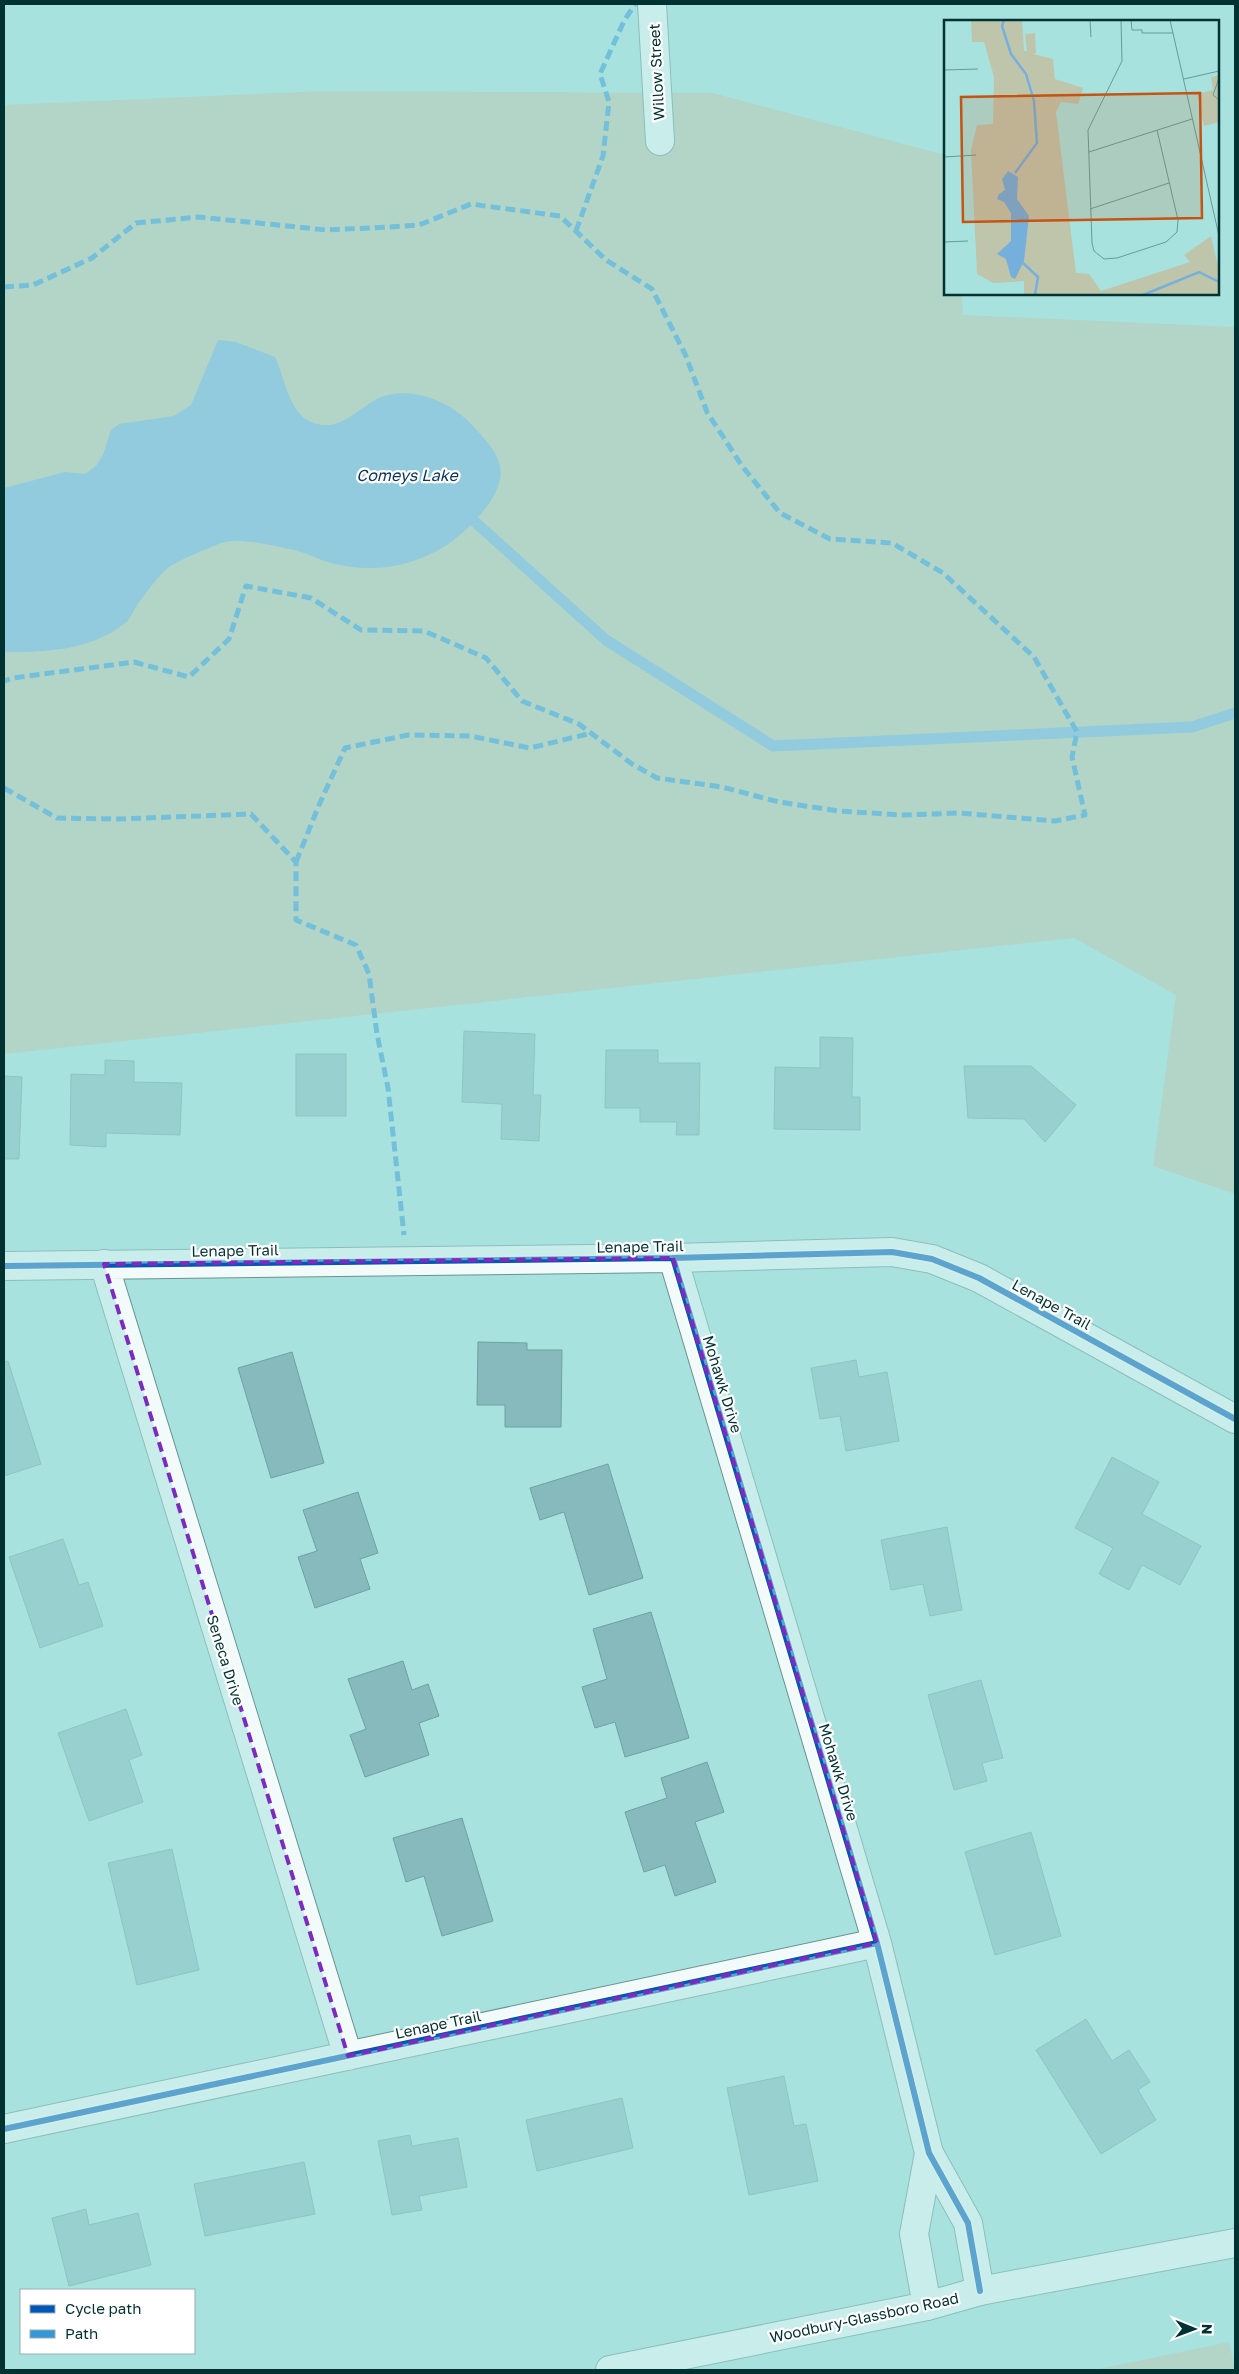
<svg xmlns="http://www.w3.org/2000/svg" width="1239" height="2374" font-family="'Golos Text',sans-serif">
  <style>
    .green { fill: #bfc5ab }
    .water { fill: #75b0dc }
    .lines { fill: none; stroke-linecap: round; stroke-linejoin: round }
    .stream { stroke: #75b0dc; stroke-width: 11 }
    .building { fill: #86babd; stroke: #6fa1a2 }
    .minor-casing { stroke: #689391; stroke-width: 30 }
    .major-casing { stroke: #689391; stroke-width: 30 }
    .minor { stroke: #f2fbfa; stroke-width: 28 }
    .major { stroke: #f2fbfa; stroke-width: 28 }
    .quiet { stroke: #3697d8; stroke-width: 5; stroke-dasharray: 10 5; stroke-linecap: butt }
    .cycleway-casing { stroke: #fff; stroke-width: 9 }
    .cycleway { stroke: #0057b8; stroke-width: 6 }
    .marked { fill: none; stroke: #7b2cbf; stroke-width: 4; stroke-dasharray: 10 6; stroke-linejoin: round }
    .labels { text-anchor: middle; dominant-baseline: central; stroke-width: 4.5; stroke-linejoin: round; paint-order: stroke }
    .street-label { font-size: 15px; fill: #003231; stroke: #fff }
    .water-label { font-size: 16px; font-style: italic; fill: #0b365f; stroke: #fff }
    .inset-river { fill: none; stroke: #75b0dc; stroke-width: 2.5 }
    .inset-road { fill: none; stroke: #659c99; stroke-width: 1 }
    .view { fill: #c55312; fill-opacity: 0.15; stroke: #c55312; stroke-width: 2.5 }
    .inset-edge { fill: none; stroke: #003231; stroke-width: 2.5 }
  </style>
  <rect width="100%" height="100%" fill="#a8e2df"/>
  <!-- green -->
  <path class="green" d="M325 91 713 93 945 155V294H962L963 315 1235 327V1194L1153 1166 1176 995 1074 938 4 1054V105Z
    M1229 2342 1235 2370H1094Z"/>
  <!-- water -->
  <path class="water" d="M218 340 236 342 275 357C285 377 288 412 311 422 338 433 354 412 375 400 407 383 451 401 473 426 483 438 497 450 500 466 504 484 489 506 477 518 440 561 386 577 331 563 320 560 311 555 301 552 293 549 283 548 275 546 259 543 237 538 221 543 211 547 176 561 168 568 157 577 148 591 139 602 134 609 131 619 124 624 89 651 46 652 4 652V488L65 472 85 474 96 466 103 455 111 430 119 424 174 416 191 405Z"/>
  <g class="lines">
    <!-- stream -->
    <path class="stream" d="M464 512 606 640 773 746 1192 727 1235 713"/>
  </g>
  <!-- building -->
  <path class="building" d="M464 1031 535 1034 533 1095H541L539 1141 501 1139 502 1104 462 1102Z
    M820 1037 853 1038 852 1097H860V1130L774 1129 775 1067 820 1068Z
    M606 1050H658V1063H700L699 1135H676L677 1122H640V1108H605Z
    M296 1054H346V1116H296Z
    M105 1060 134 1061V1082L182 1083 180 1135 106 1133V1147L70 1145 71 1074 105 1075Z
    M964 1066H1031L1076 1105 1045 1142 1024 1119 968 1118Z
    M4 1076 22 1077 19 1159H4Z
    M478 1342 527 1343V1350H562L561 1427H505V1405H477Z
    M292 1352 324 1463 271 1478 238 1368Z
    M856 1360 859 1377 887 1372 899 1441 846 1451 840 1416 820 1419 811 1368Z
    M8 1361 41 1464 4 1476V1362Z
    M1112 1457 1159 1482 1142 1514 1201 1546 1180 1585 1142 1565 1129 1590 1099 1574 1113 1548 1075 1528Z
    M608 1464 643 1578 589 1595 564 1512 540 1520 530 1488Z
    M358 1492 378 1553 360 1559 370 1589 315 1608 298 1557 317 1551 303 1510Z
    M947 1527 962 1610 930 1616 923 1584 891 1590 881 1540Z
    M63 1539 79 1585 88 1582 103 1626 40 1648 9 1557Z
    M651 1612 689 1738 625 1757 615 1722 595 1728 582 1687 607 1679 593 1629Z
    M403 1661 412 1690 428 1684 439 1716 419 1723 429 1755 365 1777 350 1735 366 1729 348 1679Z
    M981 1680 1003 1758 982 1763 987 1781 954 1790 928 1695Z
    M126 1709 142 1755 129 1760 143 1802 89 1821 58 1733Z
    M707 1762 724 1812 695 1822 716 1882 675 1896 665 1865 644 1872 625 1812 667 1798 661 1778Z
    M462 1818 493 1921 442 1936 424 1876 406 1882 393 1838Z
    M1031 1832 1061 1936 995 1955 965 1852Z
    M172 1849 199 1970 137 1985 108 1863Z
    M1086 2019 1112 2061 1129 2050 1150 2082 1138 2090 1156 2120 1101 2154 1036 2050Z
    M784 2076 794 2126 806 2124 818 2181 749 2195 727 2088Z
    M622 2098 633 2148 537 2171 526 2120Z
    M410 2135 412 2146 458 2138 467 2187 419 2196 422 2210 392 2215 378 2141Z
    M304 2162 315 2214 205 2236 194 2184Z
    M86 2209 89 2225 138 2213 151 2265 69 2286 52 2218Z"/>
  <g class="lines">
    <!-- minor casing -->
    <g class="minor-casing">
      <path id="minor" d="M652 4 660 141
        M673 1258 877 1943 929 2153 968 2223 980 2291
        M104 1264 348 2056
        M4 1266 673 1258 892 1252 932 1259 979 1278 1235 1419
        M4 2129 877 1943
        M927 2306 914 2234 929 2153"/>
    </g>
    <!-- major casing -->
    <g class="major-casing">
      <path id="major" d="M610 2370 927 2306 980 2291 1235 2243"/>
    </g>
    <!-- minor -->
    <use href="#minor" class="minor"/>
    <!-- major -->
    <use href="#major" class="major"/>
    <!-- quiet -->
    <path class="quiet" d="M576 231 603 156 609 102 600 74 624 21 635 4
      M4 287 33 285 92 258 136 223 199 217 326 230 389 227 419 225 471 204 560 216 606 260 652 289 685 354 707 412 742 466 780 513 830 539 892 543 943 573 1034 657 1077 732 1072 757 1085 815 1055 821 960 813 902 815 839 811 779 802 722 787 657 778 632 764 579 724 522 701 486 658 424 631 361 630 311 598 246 586 229 639 189 677 134 662 13 678 4 681
      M4 788 57 818 119 819 251 814 296 862V920L356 945 369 974 377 1034 388 1088 404 1235
      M296 862 319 805 345 748 408 735 470 736 530 748 592 733"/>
    <!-- cycleway casing -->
    <g class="cycleway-casing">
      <path id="cycleway" d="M673 1258 877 1943 929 2153 968 2223 980 2291
        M4 1266 673 1258 892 1252 932 1259 979 1278 1235 1419
        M4 2129 877 1943"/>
    </g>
    <!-- cycleway -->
    <use href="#cycleway" class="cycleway"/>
  </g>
  <!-- marked area -->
  <path d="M0 0H1239V2374H0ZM673 1258 877 1943 348 2056 104 1264Z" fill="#a8e2df" fill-opacity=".55" fill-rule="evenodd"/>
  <path class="marked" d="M673 1258 877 1943 348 2056 104 1264Z"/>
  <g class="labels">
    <!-- street labels -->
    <g class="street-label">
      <text transform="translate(656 72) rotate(-93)">Willow Street</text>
      <text transform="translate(640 1246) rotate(-1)">Lenape Trail</text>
      <text transform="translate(235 1250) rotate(-1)">Lenape Trail</text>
      <text transform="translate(1052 1304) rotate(29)">Lenape Trail</text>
      <text transform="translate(723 1384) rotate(73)">Mohawk Drive</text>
      <text transform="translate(226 1660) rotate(73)">Seneca Drive</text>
      <text transform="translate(839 1772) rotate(73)">Mohawk Drive</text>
      <text transform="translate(438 2024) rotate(-12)">Lenape Trail</text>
      <text transform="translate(864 2317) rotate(-12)">Woodbury-Glassboro Road</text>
    </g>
    <!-- water labels -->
    <g class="water-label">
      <text x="407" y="475">Comeys Lake</text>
    </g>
  </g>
  <!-- overview -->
  <g transform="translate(944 20)">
    <rect width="275" height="275" fill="#a8e2df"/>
    <path d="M27 0H78L80 31H83L81 14 91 13 92 33 89 34 109 39 111 59 139 68 134 84 117 82 112 92 132 253 145 254 157 271 246 242 240 235 267 216 275 250V275H80V261L49 263 33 254 27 130 33 105 49 104 50 57 40 22H28ZM275 55V102L260 106 253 74 269 70 267 57Z" fill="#bfc5ab"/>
    <path d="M64 151 74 157 73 179 85 196 80 241 71 259 67 257 62 239 53 234 67 221V193L60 182 53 179 55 174 61 170 58 159Z" fill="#75b0dc"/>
    <path class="inset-river" d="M60 0 58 6 67 34 82 54 90 81 93 123 71 153M79 243 94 257 91 275M199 275 255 252 275 262"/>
    <path class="inset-road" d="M146 0 147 17M177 0 178 41 144 110 148 223 150 231 160 239 173 238 222 222 233 212 234 200 213 110M187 0 188 10H198V13H229M226 0 275 216M0 50 34 49M275 58 269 75 275 80M240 59 275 51M145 132 248 99M0 137 32 135M146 189 225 163M0 222 24 221"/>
    <path class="view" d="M256 73 258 198 19 202 17 77Z"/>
    <rect width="275" height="275" class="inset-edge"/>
  </g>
  <!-- border -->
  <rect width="1239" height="2374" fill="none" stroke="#003231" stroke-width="10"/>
  <!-- legend -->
  <rect x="20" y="2289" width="175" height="65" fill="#ffffff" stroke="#99adad"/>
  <rect x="30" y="2305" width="25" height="8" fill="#0057b8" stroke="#99adad"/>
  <text x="65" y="2314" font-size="15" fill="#003231">Cycle path</text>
  <rect x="30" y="2330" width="25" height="8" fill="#3697d8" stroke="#99adad"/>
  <text x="65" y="2339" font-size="15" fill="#003231">Path</text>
  <!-- north arrow -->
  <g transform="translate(1194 2329) rotate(91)" stroke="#ffffff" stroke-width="4" paint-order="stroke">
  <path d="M0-4L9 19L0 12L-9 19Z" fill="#003231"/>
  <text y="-8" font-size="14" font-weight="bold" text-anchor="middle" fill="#003231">N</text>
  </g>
</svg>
